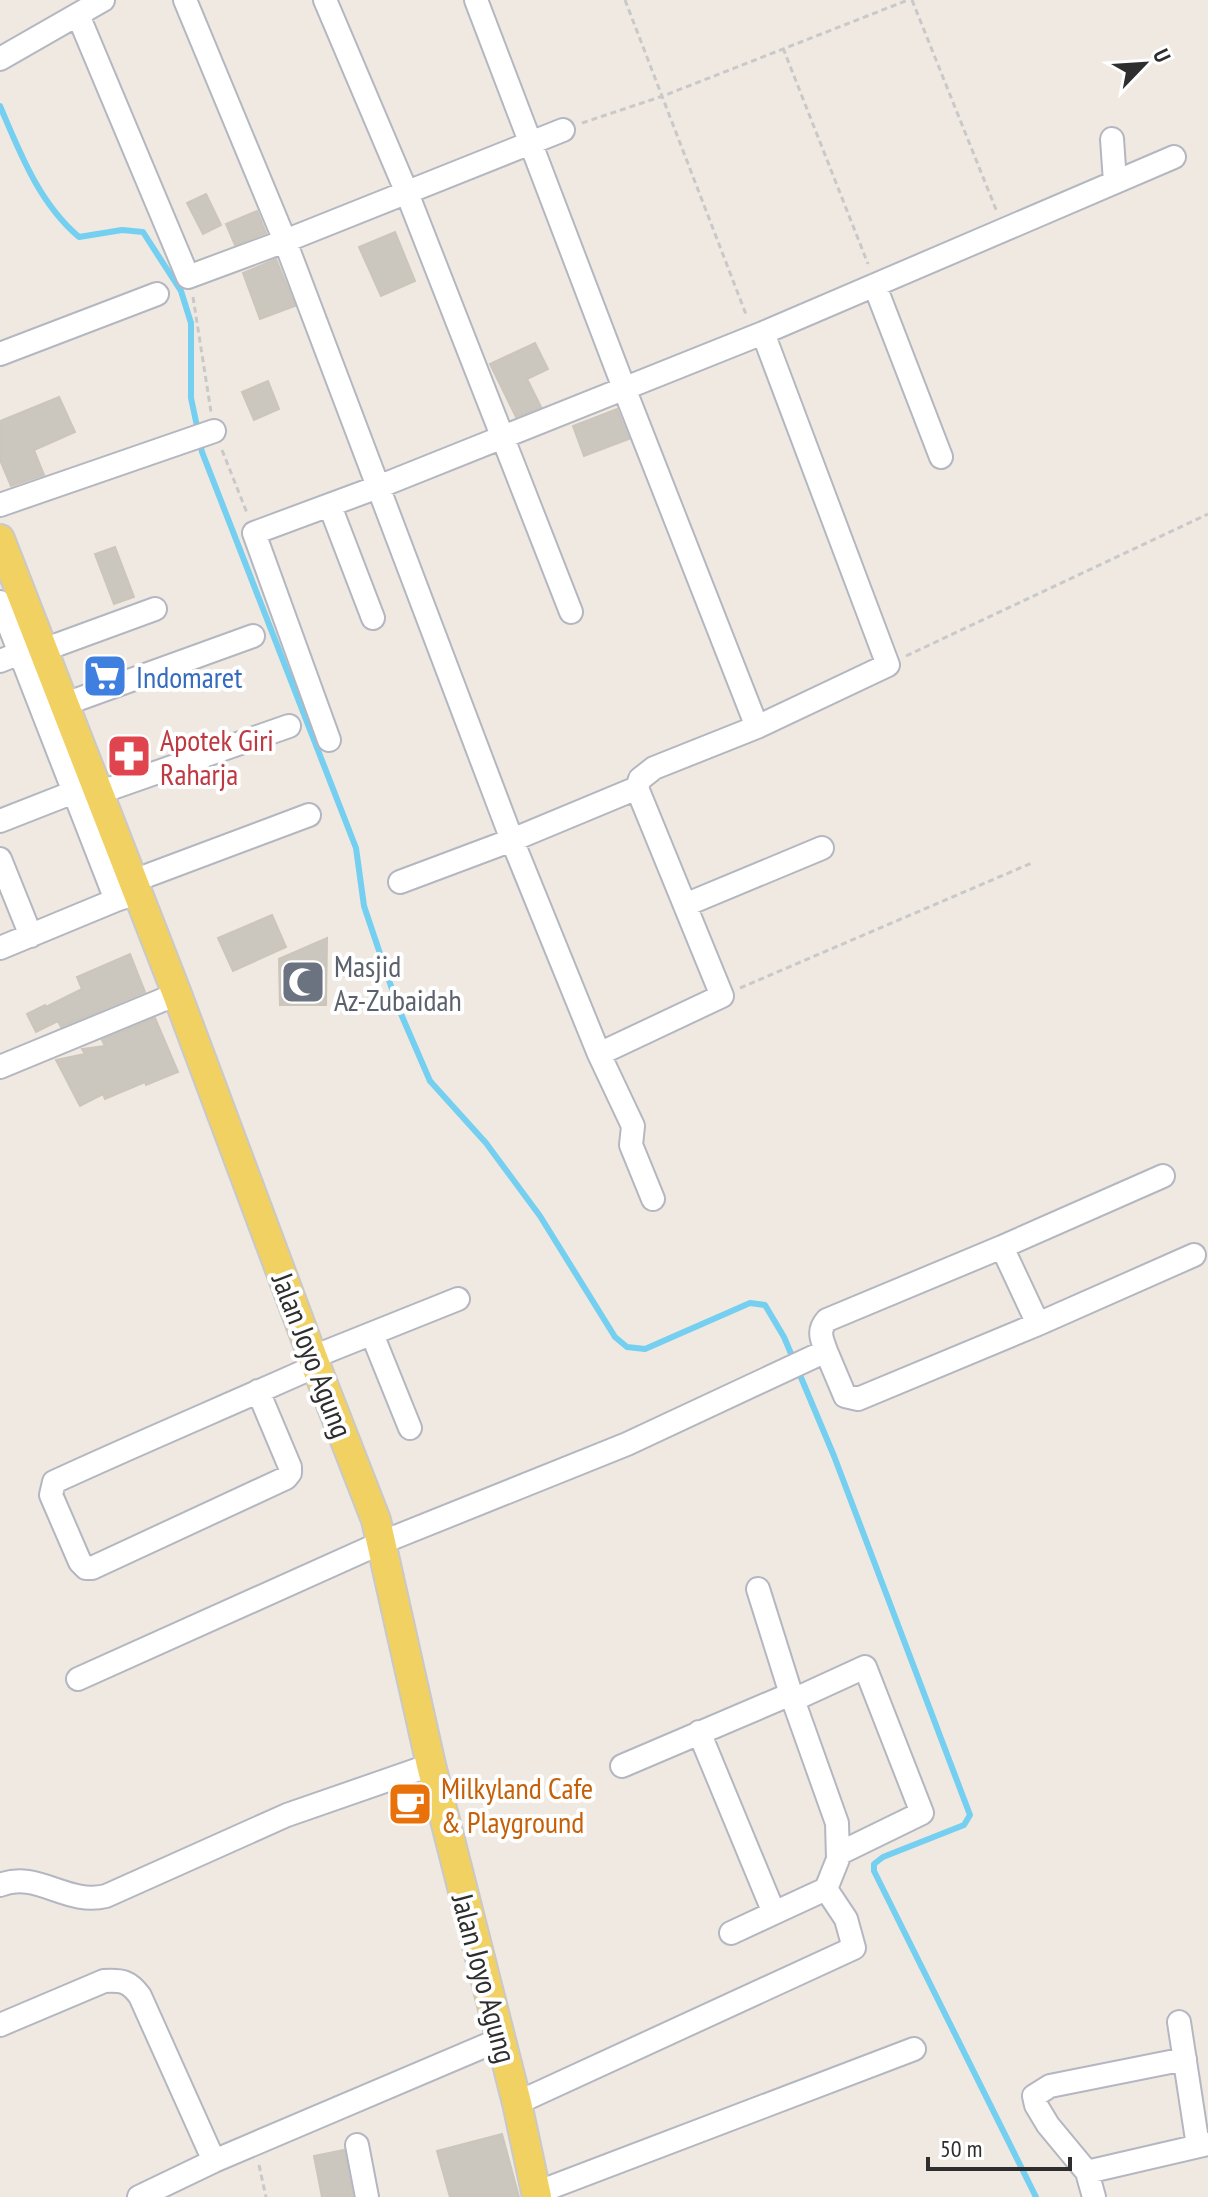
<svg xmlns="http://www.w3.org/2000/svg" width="1208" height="2197" font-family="'PT Sans Narrow',sans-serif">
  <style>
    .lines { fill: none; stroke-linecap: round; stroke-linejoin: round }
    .stream { stroke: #75cff0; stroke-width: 6 }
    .building { fill: #cbc7bf; stroke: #cbc5ba; stroke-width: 2 }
    .minor-casing { stroke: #b4b7c1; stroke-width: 26 }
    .major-casing { stroke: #c9c9c9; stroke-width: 32 }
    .path { stroke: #c9c9c9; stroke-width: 3; stroke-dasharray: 6 4; stroke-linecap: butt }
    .minor { stroke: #fff; stroke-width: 22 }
    .major { stroke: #f2d163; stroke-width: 28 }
    .labels { text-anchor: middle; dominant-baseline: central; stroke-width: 8; stroke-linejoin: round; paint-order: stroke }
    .shop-label { font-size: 30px; fill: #366cbe; stroke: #fff; text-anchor: start }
    .health-label { font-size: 30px; fill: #be3a42; stroke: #fff; text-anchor: start }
    .worship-label { font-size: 30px; fill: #5b616d; stroke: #fff; text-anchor: start }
    .street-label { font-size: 30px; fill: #2e2e2e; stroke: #fff }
    .food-label { font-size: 30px; fill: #c56008; stroke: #fff; text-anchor: start }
  </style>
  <rect width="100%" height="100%" fill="#efe9e1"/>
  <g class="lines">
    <!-- stream -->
    <path class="stream" d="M0 106C20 153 39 203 79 237L122 230 143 232 181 291 191 323V398L198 431
      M200 442 202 452 356 848 364 906 398 1007 430 1081 486 1143 540 1216 615 1337 627 1347 645 1349 750 1303 765 1305 784 1337 834 1456 970 1815 964 1825 883 1857 874 1864V1871L1036 2197"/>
  </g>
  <!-- building -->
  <path class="building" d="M206 194 221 225 203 234 187 203Z
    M257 211 266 233 235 245 226 224Z
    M395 232 415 281 381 296 359 247Z
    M276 259 295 306 260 319 243 273Z
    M535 343 548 369 527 379 541 407 516 417 490 364Z
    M268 381 279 409 254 420 242 392Z
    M59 397 75 432 34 450 44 475 11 486 0 460V421Z
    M617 409 629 439 584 456 573 426Z
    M115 547 134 597 114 604 95 554Z
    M272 915 286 947 233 971 218 938Z
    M327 938 326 1005H280L279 959Z
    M130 954 145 992 61 1027 58 1021 36 1032 27 1014 45 1005 46 1007 82 989 77 977Z
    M155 1018 178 1072 146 1085 145 1082 105 1099 103 1094 80 1106 56 1060 85 1054 82 1049 105 1046 102 1040Z
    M502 2134 519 2197H450L437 2151Z
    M344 2150 353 2197H322L314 2156Z"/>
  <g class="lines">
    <!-- minor casing -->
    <g class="minor-casing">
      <path id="minor" d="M185 0 285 241 512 840 599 1054 633 1126 631 1145 653 1199
        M325 0 407 193 571 612
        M476 0 624 388 757 727 654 768 640 779 637 788 722 996 599 1054
        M78 15 188 277 285 241 563 130
        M0 59 103 0
        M1112 139 1115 182
        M875 286 941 457
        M0 354 157 294
        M0 505 214 431
        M330 506 373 618
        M0 602 116 900 137 893
        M43 650 155 609
        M0 661 20 653
        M65 704 253 636
        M757 727 888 665 763 333
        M329 740 254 533 378 487 763 333 1174 157
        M98 793 289 726
        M0 821 74 792
        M0 859 31 936
        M133 881 309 815
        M400 882 512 840 637 788
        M685 905 822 848
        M0 948 116 900
        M0 1067 177 994
        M1002 1247 1163 1176
        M372 1334 410 1428
        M826 1351 845 1396 858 1399 1038 1324 1194 1255
        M313 1357 458 1299
        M258 1391 290 1467V1473L286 1478 92 1568H86L80 1562 51 1495 54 1482C141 1442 229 1405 316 1366
        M78 1679 383 1542 627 1444 826 1351C822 1339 817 1331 827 1320L1002 1247 1038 1324
        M793 1700 865 1667 922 1813 838 1854
        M699 1732 774 1913 826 1889 838 1859 837 1823 791 1694 758 1589
        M622 1766 791 1694
        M0 1885C37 1870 67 1906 106 1896L287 1815 431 1765
        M731 1933 774 1913
        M1179 2022 1198 2146
        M0 2025 104 1981C122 1980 129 1981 140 1996L214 2161
        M517 2103 854 1948 846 1919 826 1889
        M357 2145 367 2197
        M1087 2172 1208 2144
        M536 2193 914 2049
        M139 2197 214 2161 501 2039
        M1094 2197 1087 2172 1048 2125 1036 2105 1034 2096 1050 2086 1185 2059"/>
    </g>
    <!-- major casing -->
    <g class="major-casing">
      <path id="major" d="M0 539 177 994 316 1366 376 1520 431 1765 517 2103 537 2197"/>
    </g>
    <!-- path -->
    <path class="path" d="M625 0 747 317
      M912 0 997 212
      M783 48 868 264
      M582 123 663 96 908 0
      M193 297 211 412
      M222 450 247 513
      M906 656 1208 514
      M740 988 1034 862
      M259 2165 266 2197"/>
    <!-- minor -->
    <use href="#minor" class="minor"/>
    <!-- major -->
    <use href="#major" class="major"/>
  </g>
  <!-- icons -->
  <defs>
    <g id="supermarket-square" transform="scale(2.3)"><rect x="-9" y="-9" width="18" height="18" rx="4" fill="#3f7fe0" stroke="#fff"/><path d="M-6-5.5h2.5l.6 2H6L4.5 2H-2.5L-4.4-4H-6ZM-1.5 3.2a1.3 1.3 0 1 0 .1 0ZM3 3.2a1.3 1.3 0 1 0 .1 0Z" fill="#fff"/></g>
    <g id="pharmacy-square" transform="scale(2.3)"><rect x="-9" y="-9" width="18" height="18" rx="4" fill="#e0444e" stroke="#fff"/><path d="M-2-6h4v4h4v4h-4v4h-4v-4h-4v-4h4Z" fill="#fff"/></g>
    <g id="mosque-square" transform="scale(2.3)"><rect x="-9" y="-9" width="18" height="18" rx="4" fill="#6b7280" stroke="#fff"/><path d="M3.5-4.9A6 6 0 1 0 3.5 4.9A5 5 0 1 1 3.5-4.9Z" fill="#fff"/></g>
    <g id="cafe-square" transform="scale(2.3)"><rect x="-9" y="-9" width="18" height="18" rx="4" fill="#e8710a" stroke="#fff"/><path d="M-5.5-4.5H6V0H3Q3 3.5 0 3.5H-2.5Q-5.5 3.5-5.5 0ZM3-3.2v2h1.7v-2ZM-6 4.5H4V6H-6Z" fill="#fff"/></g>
  </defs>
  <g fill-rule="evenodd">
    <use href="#supermarket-square" x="105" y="676"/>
    <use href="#pharmacy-square" x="129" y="756"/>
    <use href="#mosque-square" x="303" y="982"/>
    <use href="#cafe-square" x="410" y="1804"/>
  </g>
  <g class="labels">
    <!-- shop labels -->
    <g class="shop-label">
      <text x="136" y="676">Indomaret</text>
    </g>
    <!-- health labels -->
    <g class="health-label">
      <text x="160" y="739">Apotek Giri<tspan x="160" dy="34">Raharja</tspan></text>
    </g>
    <!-- worship labels -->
    <g class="worship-label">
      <text x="334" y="965">Masjid<tspan x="334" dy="34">Az-Zubaidah</tspan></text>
    </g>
    <!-- street labels -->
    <g class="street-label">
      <text transform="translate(313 1355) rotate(69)">Jalan Joyo Agung</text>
      <text transform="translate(485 1978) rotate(75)">Jalan Joyo Agung</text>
    </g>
    <!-- food labels -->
    <g class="food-label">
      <text x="441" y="1787">Milkyland Cafe<tspan x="441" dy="34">&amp; Playground</tspan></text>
    </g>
  </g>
  <!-- north arrow -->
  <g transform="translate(1144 64) rotate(65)" stroke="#ffffff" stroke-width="6" paint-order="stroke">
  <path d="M0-6L14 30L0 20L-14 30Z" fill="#2e2e2e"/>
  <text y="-12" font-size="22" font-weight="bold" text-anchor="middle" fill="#2e2e2e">U</text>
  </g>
  <!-- scale -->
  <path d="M928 2157v12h142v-12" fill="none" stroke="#2e2e2e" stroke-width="4"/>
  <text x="940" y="2157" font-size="24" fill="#2e2e2e" stroke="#ffffff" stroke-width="6" paint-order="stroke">50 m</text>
</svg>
